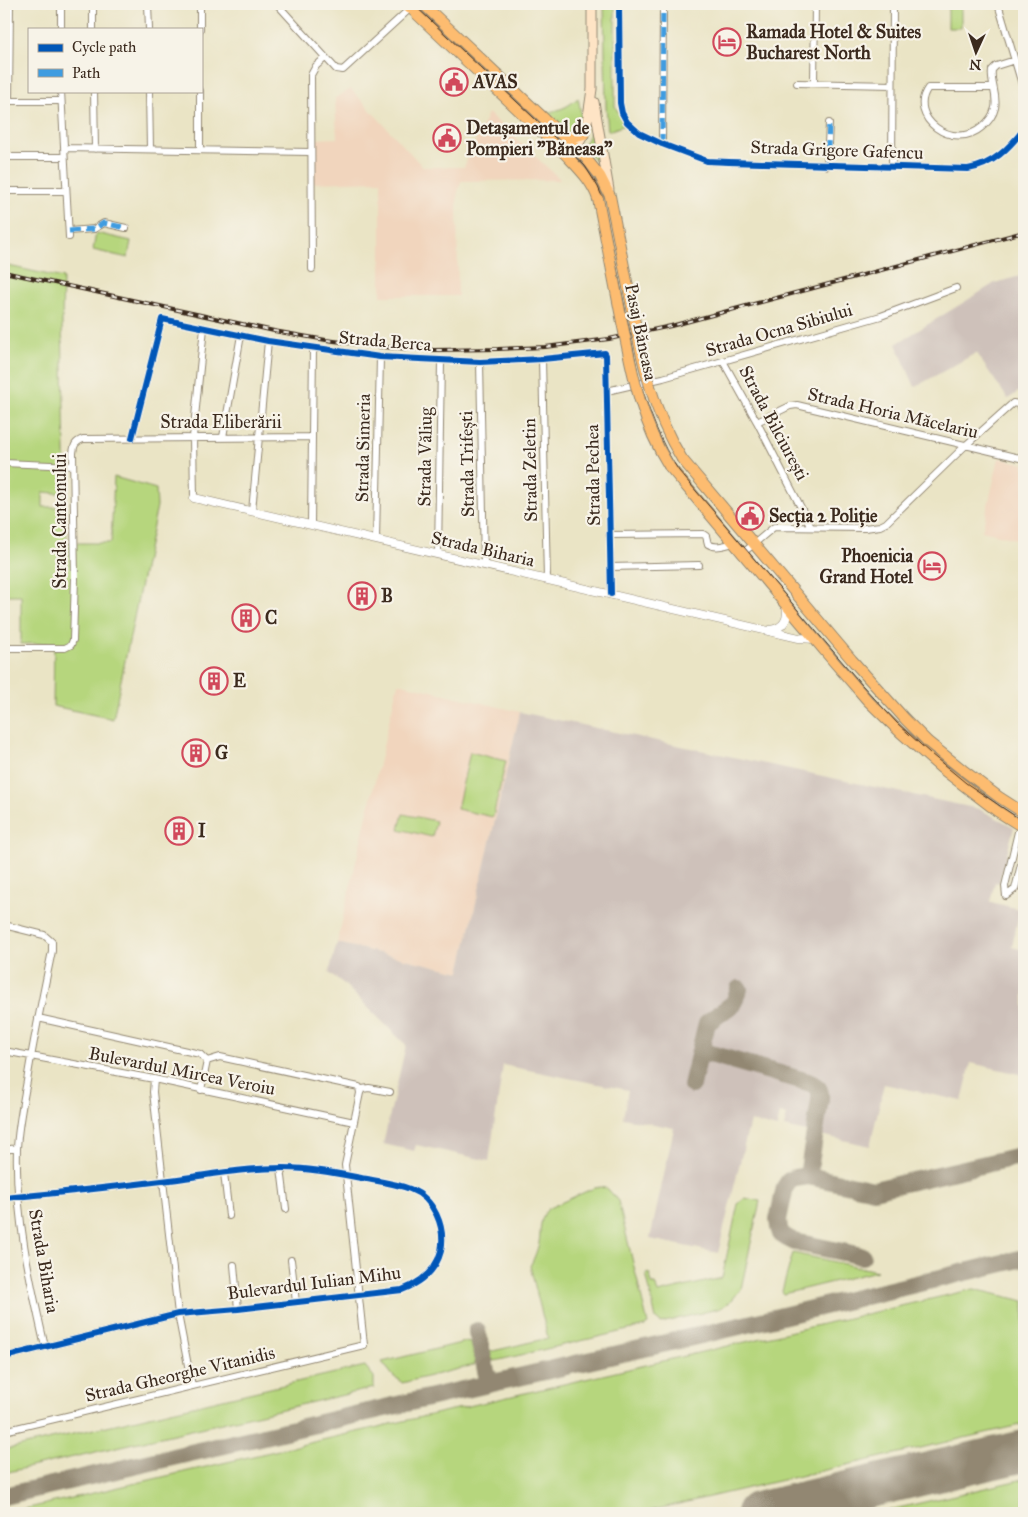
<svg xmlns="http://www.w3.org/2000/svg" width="1028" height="1517" font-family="'IM FELL Great Primer',serif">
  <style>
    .built { fill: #f1d5bd }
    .industrial { fill: #cec1ba }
    .green { fill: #b6d67d; stroke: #78804e }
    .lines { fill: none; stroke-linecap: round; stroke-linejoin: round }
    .taxiway { stroke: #928772; stroke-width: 18 }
    .runway { stroke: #928772; stroke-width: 42 }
    .minor-casing { stroke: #928772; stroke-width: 8 }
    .tertiary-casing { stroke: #928772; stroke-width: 9 }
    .secondary-casing { stroke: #928772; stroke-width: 11 }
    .primary-casing { stroke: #928772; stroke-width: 12 }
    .minor { stroke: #fff; stroke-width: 6 }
    .tertiary { stroke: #fff; stroke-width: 8 }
    .secondary { stroke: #fee4c5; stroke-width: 9 }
    .primary { stroke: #fdbc6f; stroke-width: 10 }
    .tram { stroke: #3b2a1e; stroke-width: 1 }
    .rail-casing { stroke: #3b2a1e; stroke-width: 4 }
    .rail { stroke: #f7f3e8; stroke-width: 2; stroke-dasharray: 5.5; stroke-linecap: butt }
    .primary-bridge-casing { stroke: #928772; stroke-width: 12; stroke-linecap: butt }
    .primary-bridge { stroke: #fdbc6f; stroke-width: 10 }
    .quiet { stroke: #3f9ce0; stroke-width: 5; stroke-dasharray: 10 5; stroke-linecap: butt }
    .cycleway-casing { stroke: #f7f3e8; stroke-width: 9 }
    .cycleway { stroke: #0057b8; stroke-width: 6 }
    .labels { text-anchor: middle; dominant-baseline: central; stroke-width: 4.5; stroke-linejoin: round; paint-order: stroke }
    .poi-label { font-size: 18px; font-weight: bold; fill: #3b2a1e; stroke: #f7f3e8; text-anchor: start }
    .street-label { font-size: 18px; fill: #3b2a1e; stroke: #f7f3e8 }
  </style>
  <rect width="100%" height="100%" fill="#f7f3e8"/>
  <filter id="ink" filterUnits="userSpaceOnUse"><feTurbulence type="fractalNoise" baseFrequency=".02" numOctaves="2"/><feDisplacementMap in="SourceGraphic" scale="10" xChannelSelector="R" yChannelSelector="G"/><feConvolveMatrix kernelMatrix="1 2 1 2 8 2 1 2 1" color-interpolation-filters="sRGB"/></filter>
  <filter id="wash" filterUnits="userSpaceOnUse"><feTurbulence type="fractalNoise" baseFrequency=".0096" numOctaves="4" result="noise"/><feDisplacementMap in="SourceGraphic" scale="20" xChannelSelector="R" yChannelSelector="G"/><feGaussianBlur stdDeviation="1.12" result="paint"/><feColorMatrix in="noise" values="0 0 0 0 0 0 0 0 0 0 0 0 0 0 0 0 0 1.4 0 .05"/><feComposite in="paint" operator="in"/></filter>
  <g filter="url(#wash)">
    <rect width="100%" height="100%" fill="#eae4c5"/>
    <!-- built -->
    <path class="built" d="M351 89 423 167H464L488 113 561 180 461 181 457 196 458 296H381V181L312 183 316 139 337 138 335 98Z
      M999 458 1024 464V541L982 531Z
      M398 683 520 712 460 972 337 943Z"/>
    <!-- industrial -->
    <path class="industrial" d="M1024 275V388L1008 399 976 353 915 387 896 344 995 283Z
      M520 712 979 809 1014 827 999 883 995 882 990 902 1020 909 1012 947 1024 950V1075L971 1063 962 1101 884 1084 870 1146 784 1127 787 1115 780 1113 777 1128 750 1121 718 1253 650 1239 674 1128 623 1118 628 1090 503 1065 489 1161 416 1145 414 1151 383 1144 406 1045 343 983 329 973 337 943 460 972Z"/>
    <!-- green -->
    <path class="green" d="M604 4H615V106L625 125 608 131 606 107Z
      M948 4H961V28H948Z
      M578 98C580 108 585 126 574 132 571 134 569 134 566 133 559 129 552 118 547 112 560 111 569 106 578 98Z
      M592 130 596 161 582 147Z
      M96 233 131 241 128 258 93 250Z
      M4 265 63 278 62 322 66 494 43 492V507H66L67 542 74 543H111L114 477 156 489 157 506 113 719 53 706 54 643 21 644V595H4Z
      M470 752 506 761 493 817 457 809Z
      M403 814 436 821 432 837 399 829Z
      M601 1187 608 1189 618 1201 648 1324 645 1326 495 1361 490 1357 489 1350 493 1351 548 1338 530 1266C534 1259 537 1251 539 1243 541 1230 539 1217 549 1208L594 1188Z
      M745 1198 760 1201 741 1289 732 1300 721 1308 661 1323 656 1319 646 1273 650 1274 652 1284H655L658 1293 722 1278 738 1204Z
      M793 1253 877 1271 783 1294 782 1291Z
      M974 1289 1024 1301V1424L640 1513H7Z
      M465 1342 471 1343 476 1361 474 1365 402 1383 400 1380 394 1377 382 1362Z
      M365 1366 374 1377V1388L4 1473V1450Z
      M1024 1479V1513H877Z"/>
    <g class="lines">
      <!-- taxiway -->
      <path class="taxiway" d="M700 1051 707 1023 734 1003 739 989
        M692 1085 700 1051 808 1082C818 1086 821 1089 820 1100L808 1176
        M862 1256 795 1242 787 1238 781 1234 779 1228 778 1220 785 1187 789 1181 795 1178 808 1176 874 1190 1024 1155
        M477 1331 487 1375 492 1381 496 1382
        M4 1496 757 1322 1024 1258"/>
      <!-- runway -->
      <path class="runway" d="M757 1513 1024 1451"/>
    </g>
  </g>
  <g filter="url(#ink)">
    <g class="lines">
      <!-- minor casing -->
      <g class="minor-casing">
        <path id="minor" d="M61 4V29
          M93 4V29
          M148 4 149 29
          M277 4 336 69 343 70 415 4
          M619 4 620 103 622 113 627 122 639 133 662 144 707 161 729 162 968 169C993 165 1009 148 1024 129
          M998 4 1024 91
          M200 29V4
          M797 83 892 85
          M814 83 815 4
          M993 88H928C907 117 953 152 982 127 987 123 993 116 995 108 998 95 990 83 992 70L996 66 1015 60
          M61 91 69 237
          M94 91 95 149
          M149 91 150 149
          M4 101H61
          M9 101 10 4
          M662 144 663 4
          M64 148 310 152
          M200 150V91
          M4 157H64
          M827 166 829 123
          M892 167 893 4
          M4 191H66
          M69 231 94 229 104 223 126 228
          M312 269 311 75 316 66 325 58
          M542 359 547 579
          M723 361 757 422 811 527
          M480 362 484 565
          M607 391 663 378 881 316 956 288
          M757 422 790 406 797 405 1024 459
          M223 437 241 335
          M132 438 162 319 268 341 380 357 480 362 542 359 605 353 606 355 611 594
          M4 463 73 466
          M194 498 193 437 204 328
          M252 511 268 341
          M311 525 313 348
          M609 535 703 534 706 536 708 544C716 549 726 545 734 543
          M376 540 380 357
          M743 553 774 527 865 528 880 526 886 523 966 445 1013 403 1018 404 1024 414
          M438 554 441 361
          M610 567 699 565
          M4 648H65L71 645 73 640 75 578 73 453C74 445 75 442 83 439L311 437
          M1006 896 1005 886 1018 832 1024 827V828
          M1006 896 1015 889 1024 852
          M4 925 44 935 52 942V951C43 994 34 1037 27 1081 23 1103 18 1126 17 1149 15 1216 30 1281 45 1347
          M38 1018 200 1054 207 1061
          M4 1051 154 1079 354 1122
          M154 1079 153 1092 178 1314 192 1386
          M201 1090 207 1061 220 1057 359 1087 360 1093
          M4 1150 17 1148
          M281 1168 286 1209
          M224 1173 229 1216
          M4 1198C59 1193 114 1187 170 1180 207 1175 245 1168 283 1168 310 1168 335 1173 361 1178 377 1181 395 1183 410 1189 434 1198 446 1227 441 1251 436 1271 420 1283 402 1290L238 1309 178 1314 4 1357
          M291 1260 296 1302
          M234 1265 238 1309
          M4 1431 364 1345 345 1165 360 1093 362 1089 369 1088 390 1092"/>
      </g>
      <!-- tertiary casing -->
      <g class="tertiary-casing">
        <path id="tertiary" d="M194 498 799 638 815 639
          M770 630C784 628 789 619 786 606"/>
      </g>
      <!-- secondary casing -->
      <g class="secondary-casing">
        <path id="secondary" d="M594 102 609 190
          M570 159 584 134 588 117 592 89V4"/>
      </g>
      <!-- primary casing -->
      <g class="primary-casing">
        <path id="primary" d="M406 4 566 155C579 169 592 181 598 199
          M423 4 585 157 600 176 610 196
          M563 136 573 137 584 134
          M682 459 852 660 905 719 928 742 963 770 999 797 1024 813
          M669 466 834 662 868 701 900 732 941 768 997 811 1024 828"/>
      </g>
      <!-- minor -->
      <use href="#minor" class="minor"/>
      <!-- tertiary -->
      <use href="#tertiary" class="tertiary"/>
      <!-- secondary -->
      <use href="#secondary" class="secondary"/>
      <!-- primary -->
      <use href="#primary" class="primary"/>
      <!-- tram -->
      <path class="tram" d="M413 4 585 166 598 187 603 199 639 378C649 411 660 443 679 471L862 685 897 723 931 754 966 783 1024 822"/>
      <!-- rail casing -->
      <g class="rail-casing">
        <path id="rail" d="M4 272 274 331 326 340 382 347 434 350 498 349 545 347 609 339 671 326 1024 232"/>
      </g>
      <!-- rail -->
      <use href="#rail" class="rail"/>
      <!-- primary-bridge casing -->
      <g class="primary-bridge-casing">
        <path id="primary-bridge" d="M610 196C617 232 624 267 631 302 641 357 652 411 682 459
          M598 199C606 240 614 281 622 322 632 372 641 422 669 466"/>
      </g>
      <!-- primary-bridge -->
      <use href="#primary-bridge" class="primary-bridge"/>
      <!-- quiet -->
      <path class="quiet" d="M662 144 663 4
        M827 166 829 123
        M69 231 94 229 104 223 126 228"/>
      <!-- cycleway casing -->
      <g class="cycleway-casing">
        <path id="cycleway" d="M619 4 620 103 622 113 627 122 639 133 662 144 707 161 729 162 968 169C993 165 1009 148 1024 129
          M132 438 162 319 268 341 380 357 480 362 542 359 605 353 606 355 611 594
          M4 1198C59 1193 114 1187 170 1180 207 1175 245 1168 283 1168 310 1168 335 1173 361 1178 377 1181 395 1183 410 1189 434 1198 446 1227 441 1251 436 1271 420 1283 402 1290L238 1309 178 1314 4 1357"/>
      </g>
      <!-- cycleway -->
      <use href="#cycleway" class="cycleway"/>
    </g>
  </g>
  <!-- icons -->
  <defs>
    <g id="hotel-ring" transform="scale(1.4375)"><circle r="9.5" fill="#f7f3e8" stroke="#d1495b" stroke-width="1.5"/><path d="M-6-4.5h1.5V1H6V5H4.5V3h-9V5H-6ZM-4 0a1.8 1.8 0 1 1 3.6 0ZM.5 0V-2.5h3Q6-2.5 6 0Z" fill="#d1495b"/></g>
    <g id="civic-ring" transform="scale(1.4375)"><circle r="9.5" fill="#f7f3e8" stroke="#d1495b" stroke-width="1.5"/><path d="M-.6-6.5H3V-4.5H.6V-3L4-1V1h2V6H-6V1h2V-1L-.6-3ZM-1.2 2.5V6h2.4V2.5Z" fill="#d1495b"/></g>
    <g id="building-ring" transform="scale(1.4375)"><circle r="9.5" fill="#f7f3e8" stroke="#d1495b" stroke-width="1.5"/><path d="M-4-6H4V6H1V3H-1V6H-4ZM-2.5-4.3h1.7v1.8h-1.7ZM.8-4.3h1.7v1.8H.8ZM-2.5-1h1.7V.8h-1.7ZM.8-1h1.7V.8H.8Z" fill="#d1495b"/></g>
  </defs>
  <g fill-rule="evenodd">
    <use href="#hotel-ring" x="727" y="42"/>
    <use href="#civic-ring" x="454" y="82"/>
    <use href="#civic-ring" x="447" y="138"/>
    <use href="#civic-ring" x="750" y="516"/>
    <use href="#hotel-ring" x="932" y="566"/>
    <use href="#building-ring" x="362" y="596"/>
    <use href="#building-ring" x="246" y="618"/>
    <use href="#building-ring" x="214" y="681"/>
    <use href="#building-ring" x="196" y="753"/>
    <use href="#building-ring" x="179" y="831"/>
  </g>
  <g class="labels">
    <!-- poi labels -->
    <g class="poi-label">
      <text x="746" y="32">Ramada Hotel &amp; Suites<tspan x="746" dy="21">Bucharest North</tspan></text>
      <text x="473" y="82">AVAS</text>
      <text x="466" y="128">Detașamentul de<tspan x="466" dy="21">Pompieri "Băneasa"</tspan></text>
      <text x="769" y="516">Secția 2 Poliție</text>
      <text x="913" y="556" text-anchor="end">Phoenicia<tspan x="913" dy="21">Grand Hotel</tspan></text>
      <text x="381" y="596">B</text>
      <text x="265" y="618">C</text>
      <text x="233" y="681">E</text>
      <text x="215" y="753">G</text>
      <text x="198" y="831">I</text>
    </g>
    <!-- street labels -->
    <g class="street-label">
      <text transform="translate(837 150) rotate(2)">Strada Grigore Gafencu</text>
      <text transform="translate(779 330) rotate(-16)">Strada Ocna Sibiului</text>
      <text transform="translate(641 332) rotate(78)">Pasaj Băneasa</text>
      <text transform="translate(385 341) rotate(5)">Strada Berca</text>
      <text transform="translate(893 413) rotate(13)">Strada Horia Măcelariu</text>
      <text x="221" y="422">Strada Eliberării</text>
      <text transform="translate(774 423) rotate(62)">Strada Bilciurești</text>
      <text transform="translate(363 448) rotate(-89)">Strada Simeria</text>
      <text transform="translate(425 457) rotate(-89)">Strada Văliug</text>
      <text transform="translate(467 464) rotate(-91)">Strada Trifești</text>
      <text transform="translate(530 470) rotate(-91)">Strada Zeletin</text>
      <text transform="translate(593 475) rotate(-91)">Strada Pechea</text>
      <text transform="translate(60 521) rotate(-90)">Strada Cantonului</text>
      <text transform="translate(483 549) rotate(13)">Strada Biharia</text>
      <text transform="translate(182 1071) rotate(11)">Bulevardul Mircea Veroiu</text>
      <text transform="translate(44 1261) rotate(80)">Strada Biharia</text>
      <text transform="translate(314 1283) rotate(-7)">Bulevardul Iulian Mihu</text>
      <text transform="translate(180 1374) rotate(-13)">Strada Gheorghe Vitanidis</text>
    </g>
  </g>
  <!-- margin -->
  <rect width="1028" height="1517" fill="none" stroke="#f7f3e8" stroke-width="20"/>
  <!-- legend -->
  <rect x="28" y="28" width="175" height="65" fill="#f7f3e8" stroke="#aca397"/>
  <rect x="38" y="44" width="25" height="8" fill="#0057b8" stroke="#aca397"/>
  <text x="72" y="52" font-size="15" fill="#3b2a1e">Cycle path</text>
  <rect x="38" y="69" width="25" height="8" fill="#3f9ce0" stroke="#aca397"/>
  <text x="72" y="78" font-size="15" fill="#3b2a1e">Path</text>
  <!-- north arrow -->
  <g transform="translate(976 52) rotate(183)" stroke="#f7f3e8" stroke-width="4" paint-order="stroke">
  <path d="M0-4L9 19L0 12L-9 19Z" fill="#3b2a1e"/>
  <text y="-8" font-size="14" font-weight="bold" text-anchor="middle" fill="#3b2a1e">N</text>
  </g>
</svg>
